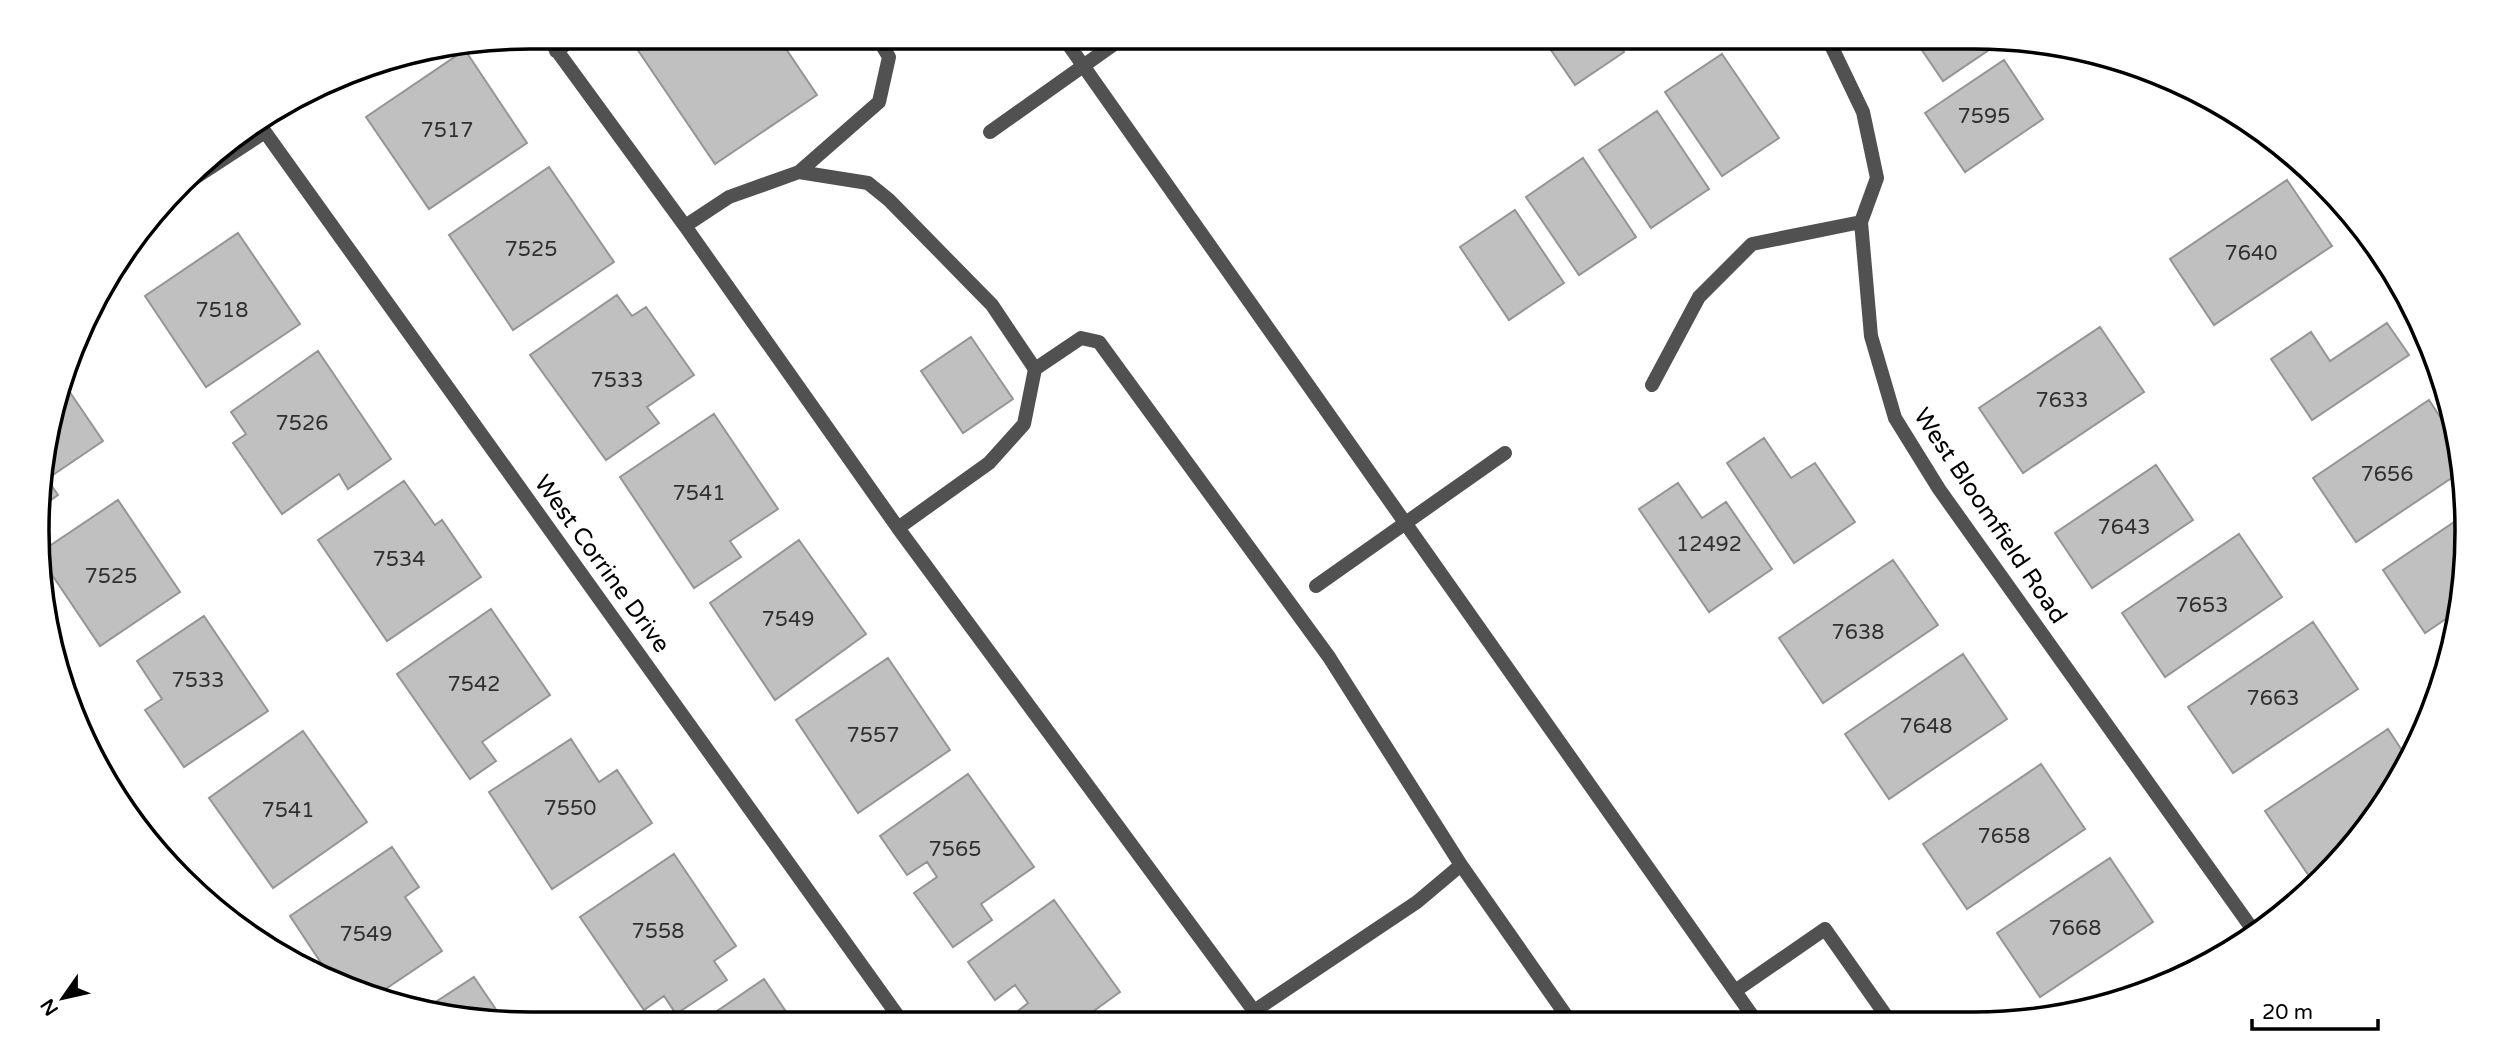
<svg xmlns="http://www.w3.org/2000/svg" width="2504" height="1061" font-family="'Varela Round',sans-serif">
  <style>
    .building { fill: #c0c0c0; stroke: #959595; stroke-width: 2 }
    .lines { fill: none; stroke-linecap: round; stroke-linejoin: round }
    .lane { stroke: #515151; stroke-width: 14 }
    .street { stroke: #515151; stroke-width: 14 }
    .labels { text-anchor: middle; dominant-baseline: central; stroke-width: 5; stroke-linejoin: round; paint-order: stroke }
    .number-label { font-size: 21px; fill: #303030 }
    .street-label { font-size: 24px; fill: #000; stroke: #fff }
    .rim { fill: none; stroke: #000; stroke-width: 3.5 }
  </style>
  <rect width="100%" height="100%" fill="#fff"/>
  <!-- building -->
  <path class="building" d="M629 37H778L817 95 715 164Z
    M1542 37H1614L1624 52 1575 85Z
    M1913 37H1974L2002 41 1943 81Z
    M465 50 527 143 429 209 366 117Z
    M1722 54 1779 138 1722 176 1665 92Z
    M2004 60 2043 119 1965 172 1925 113Z
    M1657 111 1709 189 1651 228 1599 150Z
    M1583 158 1636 237 1579 275 1526 197Z
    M549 167 614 262 513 330 449 235Z
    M2287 180 2332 246 2214 325 2170 259Z
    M1515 210 1564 283 1509 320 1460 247Z
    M238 233 300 324 206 387 145 296Z
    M617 295 632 316 646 307 694 375 647 407 659 423 606 460 530 355Z
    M2387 323 2409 355 2312 420 2271 359 2311 332 2330 361Z
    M2100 327 2144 392 2023 473 1979 408Z
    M971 337 1013 399 963 433 921 371Z
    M318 351 391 459 348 489 339 474 282 514 233 443 246 434 231 412Z
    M65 385 103 441 47 479 58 495 44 505 46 435Z
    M2429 400 2457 443 2462 471 2356 542 2313 478Z
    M714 414 778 509 730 541 741 557 694 588 620 477Z
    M1764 438 1791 478 1815 463 1855 522 1794 563 1727 463Z
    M2156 465 2193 520 2092 588 2055 533Z
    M404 481 435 525 442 520 481 577 387 641 318 540Z
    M1678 483 1702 518 1726 502 1772 569 1709 612 1639 509Z
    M118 500 180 592 100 646 42 560V551Z
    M2466 514 2463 595 2459 610 2425 633 2383 570Z
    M2239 534 2282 597 2165 677 2122 613Z
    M799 540 866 634 775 700 710 603Z
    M1893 560 1938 625 1823 703 1779 638Z
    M491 609 550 695 482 742 496 761 470 779 397 674Z
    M204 616 268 711 184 767 145 710 162 699 137 661Z
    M2313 622 2358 689 2233 773 2188 707Z
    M1963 654 2007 719 1889 799 1845 734Z
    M888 658 950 750 858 813 796 720Z
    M2388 729 2407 758 2384 805 2339 856 2309 876 2265 811Z
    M303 731 367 822 273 888 209 798Z
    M571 739 599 782 617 770 652 823 552 889 489 792Z
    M2041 764 2085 829 1967 909 1923 844Z
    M968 774 1034 867 981 904 992 920 953 947 914 893 937 877 927 862 907 875 880 836Z
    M392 847 419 887 405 897 442 951 372 998 333 981 290 916Z
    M674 854 736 946 714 961 727 980 676 1014 664 996 644 1010 580 917Z
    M2110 858 2153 922 2040 997 1997 933Z
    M1054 900 1120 992 1077 1023H1003L1028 1003 1015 985 995 1000 968 962Z
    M2188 964 2191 969 2163 987 2150 990Z
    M474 977 503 1020 428 1007Z
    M764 979 793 1022 795 1019 798 1023 698 1024Z"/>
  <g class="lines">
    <!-- lane -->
    <path class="lane" d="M547 37 685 226 729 197 799 172 868 183 889 200 992 305 1035 369 1024 424 989 463 898 528 1254 1011 1417 902 1461 865 1329 657 1099 342 1081 338 1035 369
      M1063 37 1756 1021
      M556 51 577 37
      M990 132 1124 37
      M799 172 879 102 889 57 877 37
      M685 226 898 528
      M1316 586 1505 453
      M1461 865 1570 1021
      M1735 991 1825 929 1889 1020"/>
    <!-- street -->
    <path class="street" d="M1827 37 1863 112 1877 178 1861 222 1871 336 1895 418 1939 489 2253 930
      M184 185 265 132 903 1023
      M1652 385 1699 297 1752 244 1861 222"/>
  </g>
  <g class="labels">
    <!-- number labels -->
    <g class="number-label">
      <text x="1984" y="116">7595</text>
      <text x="447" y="130">7517</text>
      <text x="531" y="249">7525</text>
      <text x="2251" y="253">7640</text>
      <text x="222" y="310">7518</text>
      <text x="617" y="380">7533</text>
      <text x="2062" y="400">7633</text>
      <text x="302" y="423">7526</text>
      <text x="2387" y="474">7656</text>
      <text x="699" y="493">7541</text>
      <text x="2124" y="527">7643</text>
      <text x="1709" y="544">12492</text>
      <text x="399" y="559">7534</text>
      <text x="111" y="576">7525</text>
      <text x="2202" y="605">7653</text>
      <text x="788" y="619">7549</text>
      <text x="1858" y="632">7638</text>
      <text x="198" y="680">7533</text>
      <text x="474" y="684">7542</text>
      <text x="2273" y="698">7663</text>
      <text x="1926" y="726">7648</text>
      <text x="873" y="735">7557</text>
      <text x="570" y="808">7550</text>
      <text x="288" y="810">7541</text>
      <text x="2004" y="836">7658</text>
      <text x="955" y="849">7565</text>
      <text x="2075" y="928">7668</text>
      <text x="658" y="931">7558</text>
      <text x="366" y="934">7549</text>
    </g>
    <!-- street labels -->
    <g class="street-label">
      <text transform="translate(1990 516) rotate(56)">West Bloomfield Road</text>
      <text transform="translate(602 564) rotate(54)">West Corrine Drive</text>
    </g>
  </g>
  <!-- crop -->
  <path d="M0 0H2504V1061H0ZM530 49H1974A481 481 0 0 1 2455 530V531A481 481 0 0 1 1974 1012H530A481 481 0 0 1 49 531V530A481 481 0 0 1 530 49Z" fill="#fff" fill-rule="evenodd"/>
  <path class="rim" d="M530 49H1974A481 481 0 0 1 2455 530V531A481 481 0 0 1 1974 1012H530A481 481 0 0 1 49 531V530A481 481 0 0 1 530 49Z"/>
  <!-- north arrow -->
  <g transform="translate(63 998) rotate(236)" stroke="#ffffff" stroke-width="5" paint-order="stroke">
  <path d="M0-5L12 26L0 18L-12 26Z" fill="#000000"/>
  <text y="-10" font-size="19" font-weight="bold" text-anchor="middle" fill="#000000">N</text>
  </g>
  <!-- scale -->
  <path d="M2252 1019v10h126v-10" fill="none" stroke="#000000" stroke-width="3.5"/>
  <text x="2262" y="1019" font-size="21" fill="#000000" stroke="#ffffff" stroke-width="5" paint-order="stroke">20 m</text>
</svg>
